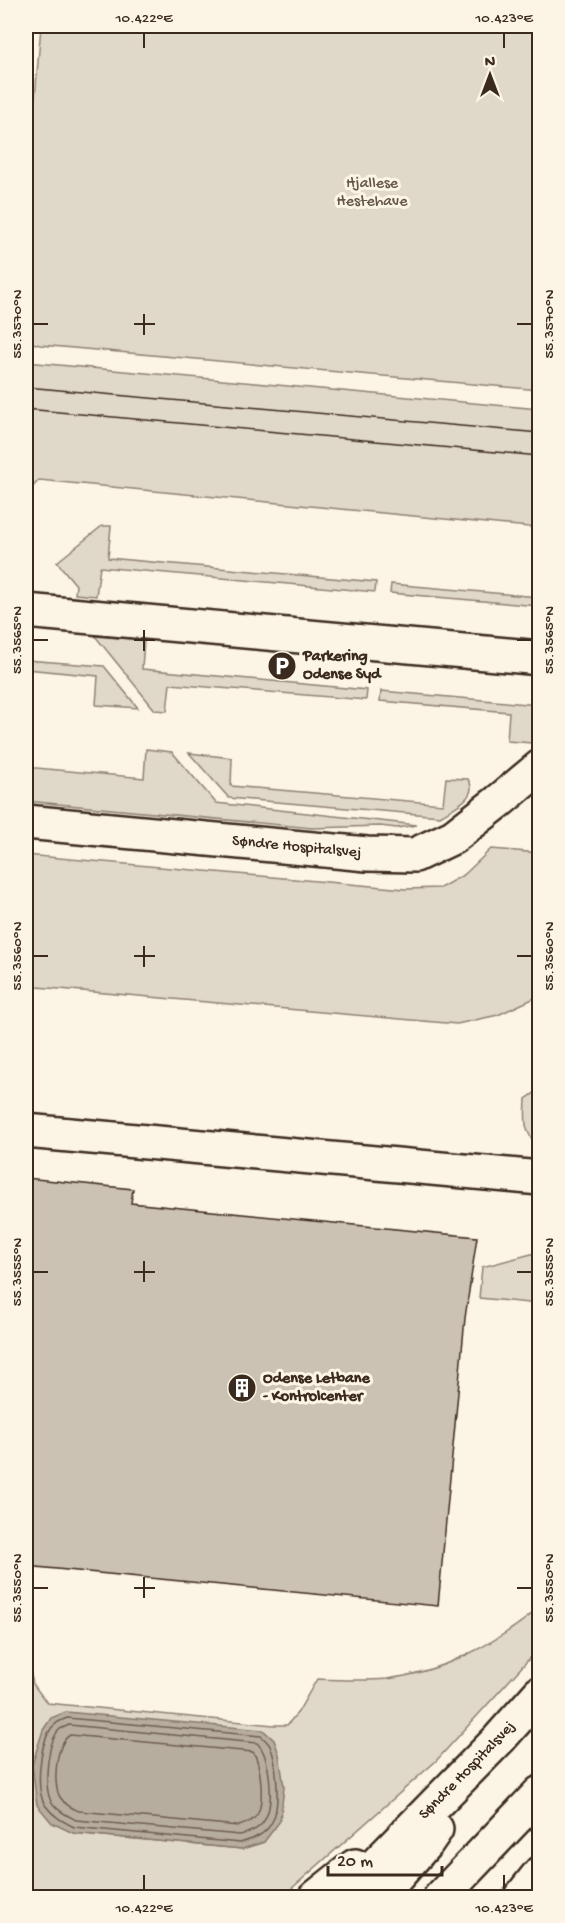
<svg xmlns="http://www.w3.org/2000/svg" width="565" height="1923" font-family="'Gochi Hand',sans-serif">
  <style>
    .green { fill: #e0d8c8; stroke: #8e8173; stroke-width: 1.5; fill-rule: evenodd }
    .water { fill: #b7ad9e; stroke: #85796b; stroke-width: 1.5 }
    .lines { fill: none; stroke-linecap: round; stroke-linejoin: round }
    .shore { stroke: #6d5e51; stroke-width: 1.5 }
    .building { fill: #ccc2b3; stroke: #3b2a1e; stroke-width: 1.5 }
    .minor-casing { stroke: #3b2a1e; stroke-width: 38 }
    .minor { stroke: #fcf5e5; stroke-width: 33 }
    .tram { stroke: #3b2a1e; stroke-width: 1.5 }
    .ticks { fill: none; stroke: #3b2a1e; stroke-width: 2 }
    .labels { text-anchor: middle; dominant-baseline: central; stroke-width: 6; stroke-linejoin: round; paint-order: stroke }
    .park-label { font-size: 16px; fill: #645648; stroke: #fcf5e5 }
    .poi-label { font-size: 16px; font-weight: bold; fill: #3b2a1e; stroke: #fcf5e5; text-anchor: start }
    .street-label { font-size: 16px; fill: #3b2a1e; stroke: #fcf5e5 }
    .neatline { fill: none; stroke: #3b2a1e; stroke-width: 2 }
    .ticks-label { font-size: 15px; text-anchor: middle; fill: #3b2a1e }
  </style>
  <rect width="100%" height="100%" fill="#fcf5e5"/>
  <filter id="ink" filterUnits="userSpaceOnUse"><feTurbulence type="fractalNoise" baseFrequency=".0167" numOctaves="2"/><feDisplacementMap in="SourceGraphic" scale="12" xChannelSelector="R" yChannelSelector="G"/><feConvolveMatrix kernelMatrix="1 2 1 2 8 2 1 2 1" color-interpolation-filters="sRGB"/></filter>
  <g filter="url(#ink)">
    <!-- green -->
    <path class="green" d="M41 26H539V390L40 345 26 341V204Z
      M26 362 539 409V528L39 480 26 494Z
      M102 526H111L108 558 376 582 375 592 100 567 96 596 75 594 76 585 57 562Z
      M391 584 539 597V606L390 593Z
      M95 636 144 640 142 669 367 690 366 700 170 684 167 711 155 710Z
      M26 660 104 666 138 708 96 705 98 676 26 669Z
      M381 691 539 705V737L532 743 507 741 509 712 380 701Z
      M146 749 172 752 216 803 417 825 397 828 380 826 312 828 26 801V767L144 778Z
      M189 753 232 758 231 786 443 804 446 778 468 779C480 797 453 808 440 816L229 798Z
      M491 849 540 853 539 996 498 1015 457 1024 26 986V855L405 889 440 888 465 874Z
      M539 1090V1148C523 1131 525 1121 526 1099Z
      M539 1252V1304L479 1298 482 1267Z
      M539 1608V1648L436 1761 282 1897H36L26 1881V1653L33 1684 47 1703 274 1725H287L298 1712 317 1679C340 1680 364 1681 387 1679 442 1672 498 1643 539 1608ZM73 1833 264 1842 242 1849Z"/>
    <!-- water -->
    <path class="water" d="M66 1712 263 1730 274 1740 279 1754 284 1787 280 1821 264 1842 242 1849 73 1833 52 1823 37 1805 32 1765 43 1730 51 1718Z"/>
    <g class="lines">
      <!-- shore -->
      <path class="shore" d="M67 1718 261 1736C264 1739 268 1742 270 1746 277 1761 280 1805 273 1820 267 1834 254 1839 240 1843L74 1827C62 1821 53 1816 45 1805 35 1790 40 1747 49 1732 53 1724 59 1721 67 1718Z
        M69 1725 257 1743C270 1755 274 1801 266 1817 261 1829 251 1832 240 1835L76 1820C67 1815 55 1810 50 1799 44 1784 47 1741 60 1729 62 1728 67 1726 69 1725Z
        M70 1735 253 1752C261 1763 264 1800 258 1813 254 1821 246 1824 239 1826L79 1811C72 1808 65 1805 60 1797 52 1784 56 1743 70 1735Z"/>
    </g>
    <!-- building -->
    <path class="building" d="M26 1178 133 1189 131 1203 477 1237 465 1318 438 1606 26 1566Z"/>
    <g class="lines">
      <!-- minor casing -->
      <g class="minor-casing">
        <g id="minor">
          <path d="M26 611 540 658"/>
          <path id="s1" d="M26 822 367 854 415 855 453 837 498 802 540 767"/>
          <path d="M26 1131 540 1178"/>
          <path d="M315 1898 355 1866"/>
          <path id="s2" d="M343 1898 499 1739 540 1693"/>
          <path d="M378 1898 427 1842 436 1829"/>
          <path d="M440 1898 540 1793"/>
          <path d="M520 1898 540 1873"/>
        </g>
      </g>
      <!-- minor -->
      <use href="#minor" class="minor"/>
      <!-- tram -->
      <path class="tram" d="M26 387 540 433
        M26 409 540 456"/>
    </g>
  </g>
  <!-- ticks -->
  <path class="ticks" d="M144 33V48M504 33V48M144 314V335M33 324H48M134 324H155M517 324H532M144 630V651M33 640H48M134 640H155M517 640H532M144 946V967M33 956H48M134 956H155M517 956H532M144 1261V1282M33 1272H48M134 1272H155M517 1272H532M144 1577V1598M33 1588H48M134 1588H155M517 1588H532M144 1875V1890M504 1875V1890"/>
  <!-- icons -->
  <defs>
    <g id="parking-disc" transform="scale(1.5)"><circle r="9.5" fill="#3b2a1e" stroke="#fcf5e5"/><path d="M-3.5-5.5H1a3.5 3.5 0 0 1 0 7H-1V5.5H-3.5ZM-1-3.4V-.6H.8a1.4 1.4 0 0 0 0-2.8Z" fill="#fff"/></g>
    <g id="building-disc" transform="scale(1.5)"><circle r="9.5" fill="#3b2a1e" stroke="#fcf5e5"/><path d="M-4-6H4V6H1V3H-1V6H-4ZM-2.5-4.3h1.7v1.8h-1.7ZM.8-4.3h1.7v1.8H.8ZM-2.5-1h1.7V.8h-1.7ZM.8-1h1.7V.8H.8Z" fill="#fff"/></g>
  </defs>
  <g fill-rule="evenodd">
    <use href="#parking-disc" x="282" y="666"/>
    <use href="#building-disc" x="242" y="1388"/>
  </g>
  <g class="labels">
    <!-- park labels -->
    <g class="park-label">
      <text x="372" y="184">Hjallese<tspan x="372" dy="18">Hestehave</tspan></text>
    </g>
    <!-- poi labels -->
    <g class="poi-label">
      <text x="303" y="657">Parkering<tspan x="303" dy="18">Odense Syd</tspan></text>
      <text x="263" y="1379">Odense Letbane<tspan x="263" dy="18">- Kontrolcenter</tspan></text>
    </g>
    <!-- street labels -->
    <g class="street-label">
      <text stroke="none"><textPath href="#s1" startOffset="272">Søndre Hospitalsvej</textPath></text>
      <text stroke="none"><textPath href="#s2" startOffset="178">Søndre Hospitalsvej</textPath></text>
    </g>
  </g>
  <!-- margin -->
  <rect width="565" height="1923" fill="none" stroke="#fcf5e5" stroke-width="66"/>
  <!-- north arrow -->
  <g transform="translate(490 75)" stroke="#fcf5e5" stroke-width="4.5" paint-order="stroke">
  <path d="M0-4.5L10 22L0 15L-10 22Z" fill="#3b2a1e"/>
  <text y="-9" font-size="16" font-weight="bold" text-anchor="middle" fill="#3b2a1e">N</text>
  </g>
  <!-- scale -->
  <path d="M328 1866v9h114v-9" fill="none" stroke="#3b2a1e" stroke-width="3"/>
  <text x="337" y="1866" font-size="18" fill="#3b2a1e" stroke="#fcf5e5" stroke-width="4.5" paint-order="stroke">20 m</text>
  <rect x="33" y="33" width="499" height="1857" class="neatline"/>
  <g class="ticks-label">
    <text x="144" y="22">10.422°E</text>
    <text x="504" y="22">10.423°E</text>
    <text transform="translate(16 324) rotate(-90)" y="5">55.3570°N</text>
    <text transform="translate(548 324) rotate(-90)" y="5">55.3570°N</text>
    <text transform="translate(16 640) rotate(-90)" y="5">55.3565°N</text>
    <text transform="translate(548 640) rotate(-90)" y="5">55.3565°N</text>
    <text transform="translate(16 956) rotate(-90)" y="5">55.3560°N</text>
    <text transform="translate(548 956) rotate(-90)" y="5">55.3560°N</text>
    <text transform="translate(16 1272) rotate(-90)" y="5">55.3555°N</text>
    <text transform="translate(548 1272) rotate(-90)" y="5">55.3555°N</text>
    <text transform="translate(16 1588) rotate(-90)" y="5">55.3550°N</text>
    <text transform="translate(548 1588) rotate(-90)" y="5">55.3550°N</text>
    <text x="144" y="1912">10.422°E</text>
    <text x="504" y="1912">10.423°E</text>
  </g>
</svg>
